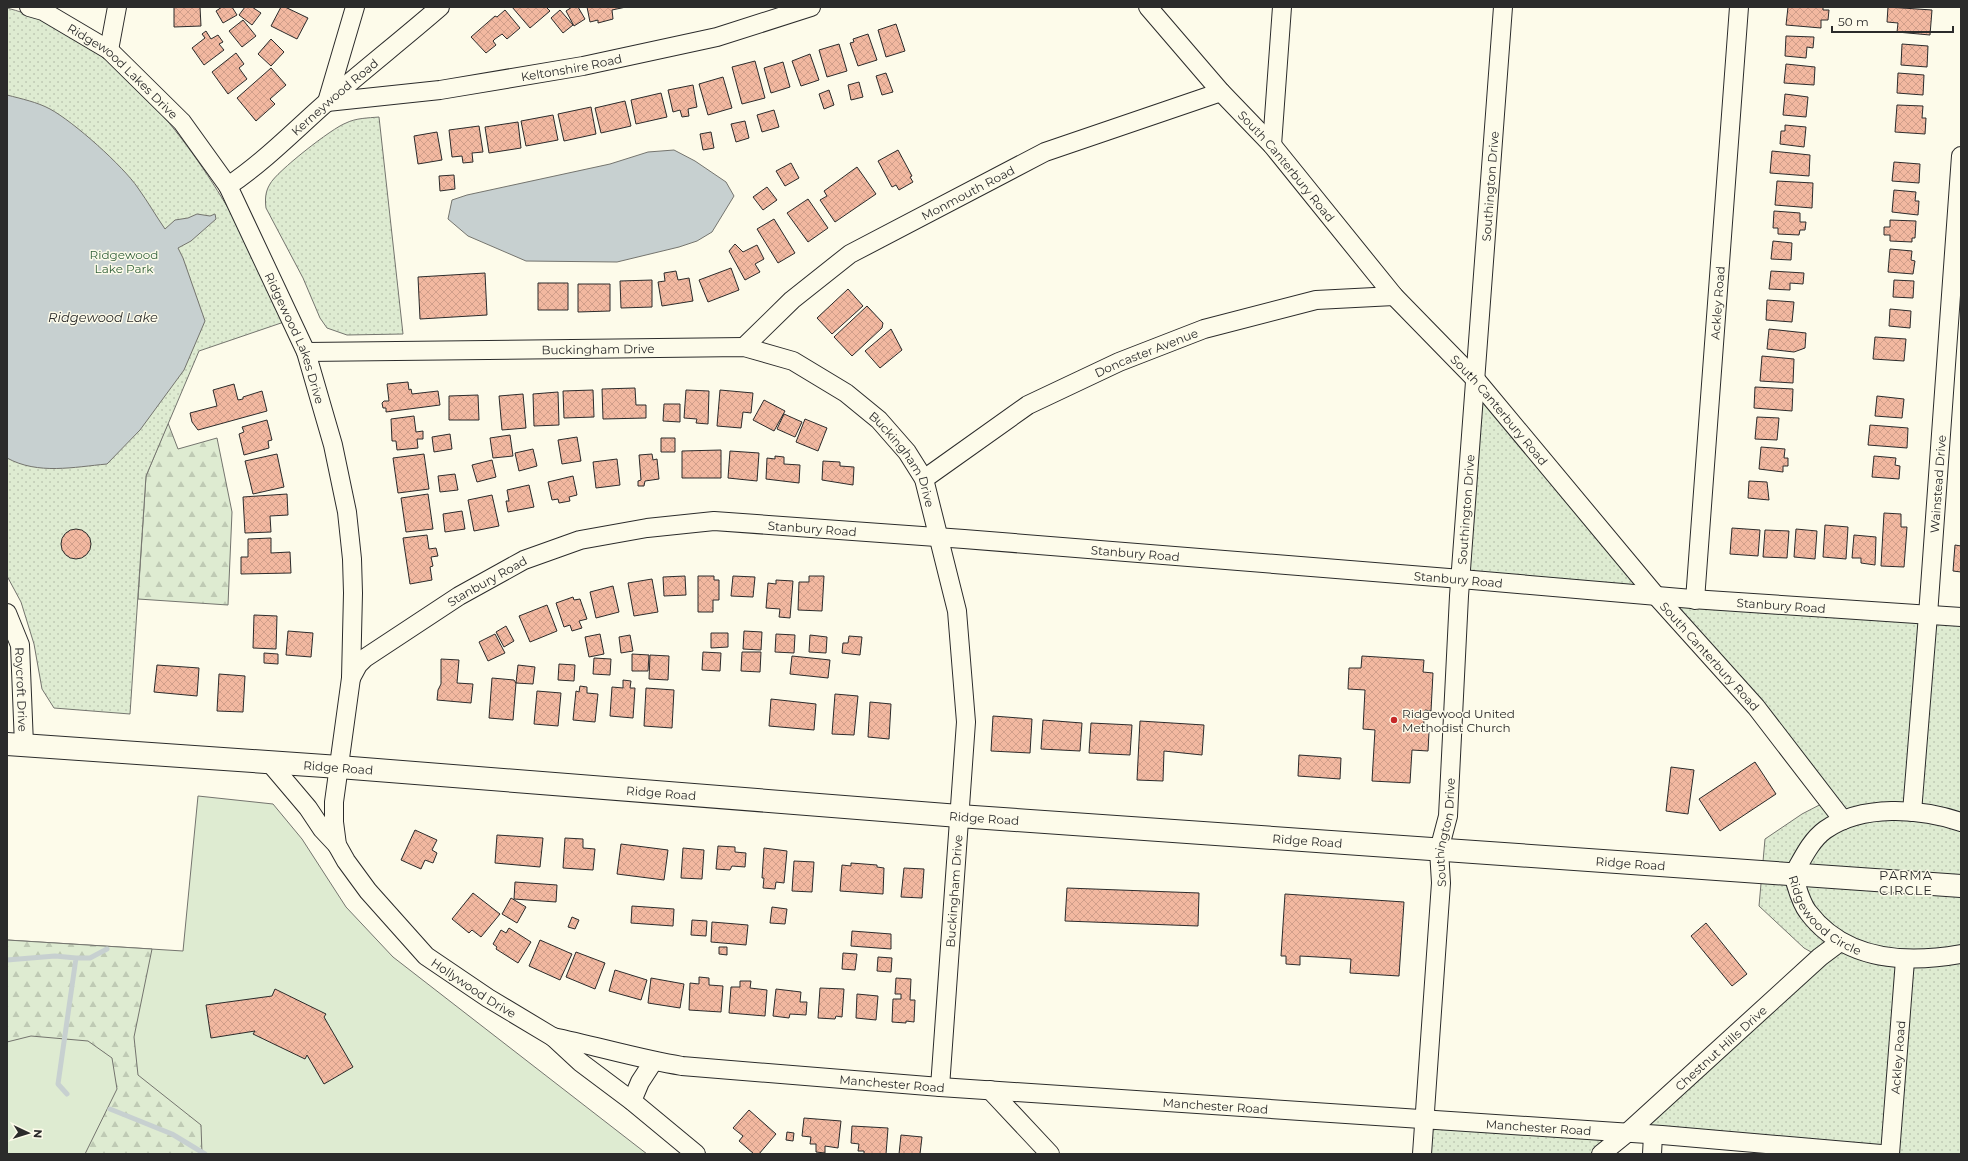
<svg xmlns="http://www.w3.org/2000/svg" width="1968" height="1161" font-family="Montserrat,sans-serif">
  <style>
    .green { fill: #deebd1; stroke: #74746e }
    .forest { fill: url(#forest-firs); stroke: #74746e }
    .park { fill: url(#park-dots); stroke: #74746e }
    .water { fill: #c7d0d0; stroke: #74746e }
    .lines { fill: none; stroke-linecap: round; stroke-linejoin: round }
    .stream { stroke: #c7d0d0; stroke-width: 5 }
    .building { fill: url(#building-cross-hatch); stroke: #2b2b2b }
    .minor-casing { stroke: #2b2b2b; stroke-width: 20 }
    .major-casing { stroke: #2b2b2b; stroke-width: 24 }
    .minor { stroke: #fdfbea; stroke-width: 18 }
    .major { stroke: #fdfbea; stroke-width: 22 }
    .poi-dot { fill: #c62828; stroke: #fdfbea; stroke-width: 1.5 }
    .labels { text-anchor: middle; dominant-baseline: central; stroke-width: 3; stroke-linejoin: round; paint-order: stroke }
    .street-label { font-size: 12px; fill: #2b2b2b; stroke: #fdfbea }
    .park-label { font-size: 12px; fill: #34623c; stroke: #fdfbea }
    .poi-label { font-size: 12px; fill: #2b2b2b; stroke: #fdfbea; text-anchor: start }
    .water-label { font-size: 13px; font-style: italic; fill: #2b2b2b; stroke: #fdfbea }
    .neighbourhood-label { font-size: 13px; letter-spacing: 1px; fill: #2b2b2b; stroke: #fdfbea }
  </style>
  <defs>
    <pattern id="forest-firs" width="22" height="20" patternUnits="userSpaceOnUse"><rect width="22" height="20" fill="#deebd1"/><path d="M5 1l3.5 6h-7zM16 11l3.5 6h-7z" fill="#bfcab4"/></pattern>
    <pattern id="park-dots" width="8" height="8" patternUnits="userSpaceOnUse"><rect width="8" height="8" fill="#deebd1"/><path d="M2 2h.1M6 6h.1" fill="none" stroke="#bfcab4" stroke-width="1.8" stroke-linecap="round"/></pattern>
    <pattern id="building-cross-hatch" width="8" height="8" patternUnits="userSpaceOnUse"><rect width="8" height="8" fill="#f2b8a0"/><path d="M0 0l8 8M0 8l8-8" fill="none" stroke="#d09e8a"/></pattern>
  </defs>
  <rect width="100%" height="100%" fill="#fdfbea"/>
  <!-- green -->
  <path class="green" d="M198 796 273 804 302 839 346 907 393 957 647 1154H7V940L183 951Z"/>
  <!-- forest -->
  <path class="forest" d="M168 423 178 449 217 438 232 512 228 605 138 599 146 476Z
    M7 940 152 949 134 1037 138 1075 201 1125 202 1154H85L117 1089 112 1058 88 1041 31 1036 7 1042Z"/>
  <!-- park -->
  <path class="park" d="M7 8C101 32 173 118 222 198 247 237 265 281 284 322L199 351 146 476 130 714 54 708 42 689 34 644 21 602 7 576Z
    M379 117 403 334 347 335 327 328 320 318 303 278 266 208C265 200 265 192 270 184 276 172 332 128 346 123 356 118 368 118 379 117Z
    M1477 381 1657 596 1961 617V1154H1881L1627 1133 1601 1154H1422L1425 1120 1627 1133 1820 957 1804 948 1759 906 1765 839 1802 814 1829 800 1657 597 1461 579Z"/>
  <!-- water -->
  <path class="water" d="M7 95C22 99 37 102 50 109 74 122 123 166 138 188 148 202 156 216 165 229L175 220 188 218 197 214 210 216 215 214 216 219 191 241 178 248 183 258 205 321 184 370 140 430 107 464C74 467 38 475 7 458Z
    M674 150 695 161 726 182 734 196 712 232 697 241 679 247 617 262 526 261 468 236 448 219 452 200 467 195 610 164 648 152Z"/>
  <g class="lines">
    <!-- stream -->
    <path class="stream" d="M7 960 55 956 76 958
      M67 1094 58 1084 76 958H90L107 949
      M110 1109 172 1134 205 1154"/>
  </g>
  <!-- building -->
  <path class="building" d="M174 7H200L201 26 174 27Z
    M222 7H232L237 15 223 23 216 11Z
    M245 7H252L261 13 252 25 239 15Z
    M281 7H285L308 18 297 39 271 26Z
    M512 7H546L550 11 530 28Z
    M572 7H578L585 19 574 26 566 11Z
    M587 7H626L612 10 613 19 598 23V20L590 22Z
    M1788 7H1823V10H1829L1828 20H1821V28L1786 25Z
    M1888 7 1932 10 1930 35 1897 32 1898 23 1887 22Z
    M505 10 520 28 507 39 502 34 495 39 493 41 496 45 486 53 471 37 495 16 497 17Z
    M560 10 573 25 563 33 551 18Z
    M243 20 256 36 242 47 229 31Z
    M896 24 905 51 886 57 878 30Z
    M206 31 211 39 218 35 223 42 219 44 224 50 204 65 192 48 205 38 202 34Z
    M868 34 877 60 858 66 850 43 854 42 853 39Z
    M1786 36 1814 37 1813 48 1807 47 1806 58 1785 56Z
    M271 39 284 52 271 66 258 54Z
    M839 44 847 71 827 77 819 50Z
    M1902 44 1928 46 1927 67 1901 65Z
    M236 53 244 64 239 68 247 79 228 94 212 72Z
    M810 54 819 80 801 86 792 61Z
    M755 61 765 98 742 104 732 67Z
    M783 62 790 87 771 93 764 68Z
    M1786 64 1815 67 1814 85 1784 83Z
    M271 68 286 85 270 99 275 104 256 121 237 98Z
    M886 73 893 92 882 95 876 76Z
    M1898 73 1924 75 1923 95 1897 93Z
    M723 77 732 108 708 115 699 84Z
    M859 82 863 97 851 100 848 85Z
    M693 85 697 107 688 109 689 116 682 117 680 110 673 112 668 90Z
    M829 90 834 105 824 109 819 94Z
    M661 93 667 117 636 124 631 100Z
    M1785 94 1808 97 1806 117 1783 115Z
    M625 101 631 126 601 133 595 108Z
    M1897 105 1923 106 1922 118H1926L1925 134 1895 132Z
    M591 107 596 134 564 141 558 114Z
    M774 110 779 127 762 132 757 115Z
    M553 115 558 140 526 146 521 121Z
    M745 121 749 138 736 142 731 124Z
    M518 122 521 148 489 153 485 127Z
    M1785 125 1806 127 1804 147 1780 144 1781 131H1785Z
    M479 126 483 152 472 153 473 162 463 163 462 156 452 157 449 130Z
    M437 132 442 160 418 164 414 136Z
    M711 132 714 148 703 150 700 134Z
    M898 150 912 176 910 177 913 182 899 190 896 185 892 187 878 161Z
    M1772 151 1810 155 1809 176 1770 173Z
    M1894 162 1920 164 1919 183 1892 181Z
    M791 163 799 178 785 186 776 171Z
    M857 167 876 194 835 222 820 200 827 196 824 191Z
    M454 175 455 189 440 191 439 176Z
    M1777 181 1813 183 1812 208 1775 205Z
    M767 187 777 200 763 210 753 197Z
    M1894 190 1916 192 1915 201H1919L1918 215 1892 212Z
    M808 199 828 228 808 242 787 213Z
    M1774 211 1800 213V222H1806L1805 230H1800L1799 235 1778 234V228H1773Z
    M774 219 795 253 778 263 757 229Z
    M1890 220 1916 221 1915 238H1912V242L1890 241V235H1884V227H1890Z
    M1773 241 1792 243 1791 260 1771 259Z
    M735 244 743 252 757 245 764 259 755 264 760 272 745 280 729 251Z
    M1890 249 1912 251 1911 260 1915 261 1913 274 1888 272Z
    M731 268 739 290 708 302 699 280Z
    M676 271 678 280 689 278 693 301 662 306 658 282 665 281 664 273Z
    M1771 271 1804 273 1803 284 1790 283V290L1769 289Z
    M485 273 487 315 420 319 418 277Z
    M652 280V307L621 308 620 281Z
    M1894 280 1914 281 1913 298 1893 297Z
    M538 283H568V310H538Z
    M578 284H610V311L578 312Z
    M848 289 863 306 832 334 817 318Z
    M1767 300 1794 302 1792 322 1766 320Z
    M867 306 883 323 882 328 852 356 834 337Z
    M1890 309 1911 311 1910 328 1889 326Z
    M891 329 902 350 880 368 865 351Z
    M1769 329 1806 333 1805 348 1794 352 1767 349Z
    M1875 337 1906 339 1904 361 1873 359Z
    M1762 356 1794 359 1793 383 1760 381Z
    M408 382 409 390 411 389 412 394 438 391 440 405 386 412V408H383L382 403 384 401H389L387 384Z
    M234 384 238 400 243 399V397L262 391 267 411 198 430 192 422 190 413 217 406 213 390Z
    M1755 387 1793 389 1792 411 1754 408Z
    M635 388 636 405H646V418L603 419 602 389Z
    M593 390 594 417 564 418 563 391Z
    M686 390 709 391 708 424 696 423 697 419 684 418Z
    M720 390 753 393 751 413 743 412 741 428 717 426Z
    M558 392 559 425 534 426 533 394Z
    M523 394 526 428 502 430 499 396Z
    M478 395 479 420H449V396Z
    M1877 396 1904 399 1902 418 1875 416Z
    M764 400 785 411 774 431 753 420Z
    M664 404H680V422L663 421Z
    M784 414 802 422 795 437 777 429Z
    M414 416 416 432 423 431V439H417L418 448 397 450 396 441H392L391 419Z
    M1757 417 1779 418 1777 440 1755 439Z
    M805 419 827 428 818 451 796 442Z
    M267 420 272 440 268 441 269 448 244 455 239 434 244 432 242 427Z
    M1870 425 1908 428 1907 448 1868 445Z
    M450 434 452 449 434 452 432 437Z
    M510 435 513 456 493 458 490 438Z
    M577 437 581 461 562 464 558 440Z
    M661 438H675V452H661Z
    M1761 447 1785 449 1784 458H1788V466H1783V472L1759 469Z
    M533 449 537 466 519 471 515 453Z
    M721 450V478H682V451Z
    M730 451 759 453 757 481 728 478Z
    M277 454 284 487 253 494 245 461Z
    M424 454 429 489 398 493 393 458Z
    M652 454 653 460 657 459 659 479 645 481 644 486H638V481L641 480 639 455Z
    M775 456 784 457V464L800 465 799 483 766 479 767 458 775 459Z
    M1874 456 1896 458 1895 465 1900 466 1899 479 1872 477Z
    M617 459 620 485 596 488 593 462Z
    M492 460 496 477 477 482 472 465Z
    M823 461 840 462V466L854 467 853 485 822 480Z
    M455 474 458 490 440 492 438 476Z
    M573 476 577 495 569 497 570 501 559 503 558 499 552 500 548 482Z
    M1749 481 1767 482 1769 500 1748 498Z
    M529 485 534 507 508 512 506 501H509L507 490Z
    M287 494 288 515 270 516 271 532 245 533 243 497Z
    M428 494 433 529 406 532 401 498Z
    M492 495 499 526 474 531 468 500Z
    M462 511 465 529 445 532 443 514Z
    M1884 513 1901 514V527H1907L1904 567 1881 566Z
    M1825 525 1848 527 1846 559 1823 557Z
    M1732 528 1760 530 1758 556 1730 554Z
    M1796 529 1817 531 1815 559 1794 557Z
    M61 544a15 15 0 1 1 30 0a15 15 0 1 1-30 0Z
    M1765 530 1789 531 1787 558 1763 557Z
    M427 535 429 549 436 548 438 556 431 557 433 566 430 567 432 580 410 584 403 538Z
    M1854 535 1876 537 1875 565 1861 563V558H1852Z
    M271 538V553L290 552 291 573 241 574V557H248V539Z
    M1955 545 1961 546V572L1953 571Z
    M685 576 686 595 664 596 663 577Z
    M698 576H714V580H719V600H713V612H698Z
    M733 576 755 577 753 597 731 596Z
    M809 576H824L822 611 798 610 799 582H809Z
    M652 579 658 612 634 616 628 583Z
    M776 580 793 581 790 618 779 617 780 609 766 608 768 583 776 584Z
    M613 586 619 612 596 618 590 592Z
    M573 597 574 600 580 599 587 619 579 621 582 628 572 631 570 625 564 627 556 603Z
    M547 605 557 631 530 642 519 616Z
    M254 615 277 616 276 649 253 648Z
    M506 626 514 641 504 647 496 632Z
    M288 631 313 633 311 657 286 655Z
    M744 631 762 632 761 650 743 649Z
    M711 633H728V647L711 648Z
    M495 634 505 653 488 661 479 642Z
    M600 634 604 654 589 657 585 637Z
    M776 634 795 635 794 653 775 652Z
    M630 635 633 651 621 653 619 637Z
    M810 635 827 637 826 653 809 652Z
    M849 636 862 637 860 655 842 653 843 643H848Z
    M703 652 721 653 720 671 702 670Z
    M742 652H761L760 672 741 671Z
    M264 653 278 654V664L264 663Z
    M632 654 649 655 648 671H632Z
    M650 655 669 656 668 680 649 679Z
    M792 656 830 660 828 678 790 674Z
    M1362 656 1424 660 1423 672 1433 673 1431 711 1425 710 1423 732H1429L1428 751 1412 750 1410 783 1372 781 1375 730 1363 729 1365 690 1348 689 1349 668H1361Z
    M594 658 611 659 610 675 593 674Z
    M441 659 459 660 457 683 473 684 471 703 437 700 438 690 441 684Z
    M559 664 575 665 574 681 558 680Z
    M157 665 199 668 197 696 154 692Z
    M518 665 535 667 533 684 516 683Z
    M219 674 245 676 243 712 217 711Z
    M492 678 514 680 516 683 513 720 489 718Z
    M623 680 631 681 630 688H635L633 718 610 716 612 687 623 688Z
    M580 686 587 687V693L598 694 595 722 573 720 576 691 579 692Z
    M646 688 674 690 672 728 644 726Z
    M537 691 561 693 558 726 534 724Z
    M835 694 858 696 854 735 832 734Z
    M771 699 816 704 814 730 769 726Z
    M870 702 891 704 889 739 868 737Z
    M993 716 1032 719 1030 753 991 751Z
    M1043 720 1082 723 1080 751 1041 749Z
    M1140 721 1204 725 1202 755 1164 751 1163 781 1137 780Z
    M1091 723 1132 725 1130 755 1089 753Z
    M1299 755 1341 758 1340 779 1298 776Z
    M1755 762 1776 794 1720 831 1699 799Z
    M1671 767 1694 770 1688 814 1666 811Z
    M415 830 437 840 432 850 437 853 433 863 425 860 421 869 401 860Z
    M497 835 543 838 540 867 495 863Z
    M565 838 583 839V848L595 849 593 870 563 868Z
    M621 844 668 850 664 880 617 874Z
    M718 846 735 847V852L746 853 745 867 732 866 730 870 716 869Z
    M683 848 704 850 702 879 681 878Z
    M764 848 787 851 784 883 776 882 775 889 763 888 764 878H762Z
    M794 861 814 862 812 892 792 891Z
    M851 863 877 865V867L884 868 883 894 840 891 842 865 851 866Z
    M904 868 924 869 922 898 901 897Z
    M515 882 557 885 556 902 514 899Z
    M1067 888 1199 893 1198 926 1065 921Z
    M473 893 500 914 481 937 472 930 469 933 452 919Z
    M1285 894 1404 902 1399 976 1350 973 1351 959 1300 956V965L1286 964V956H1281Z
    M511 898 526 907 517 923 502 914Z
    M632 906 674 909 673 926 631 923Z
    M772 907 787 909 785 924 770 923Z
    M572 917 579 920 575 929 568 927Z
    M692 920 707 921 706 936 691 935Z
    M712 922 748 925 746 945 711 942Z
    M1706 923 1747 974 1732 986 1691 936Z
    M509 928 531 942 518 963 496 949 497 947 493 944 501 930 506 933Z
    M852 931 891 934V949L851 946Z
    M540 940 572 954 560 980 529 966Z
    M719 947H727V955L719 954Z
    M576 952 605 963 595 989 566 977Z
    M843 953 857 954 855 970 842 969Z
    M878 957 892 958 891 972 877 971Z
    M615 970 647 980 641 1000 609 991Z
    M699 977 709 978V985L723 986 721 1012 689 1010 690 983 699 984Z
    M651 978 684 984 680 1008 648 1003Z
    M896 978 911 979 910 1000H915L914 1022 906 1021V1023L892 1022 893 999H901V994H895Z
    M740 981H751L750 988 767 990 765 1016 729 1013 731 987H740Z
    M820 988 844 989 842 1017 836 1016 835 1019 818 1018Z
    M275 989 326 1014 324 1017 353 1067 324 1084 307 1055 305 1059 253 1034 255 1031 211 1038 206 1005 272 996Z
    M776 989 801 992 800 1002H807L806 1015 790 1014 789 1018 773 1016Z
    M857 994 878 996 876 1020 856 1018Z
    M749 1110 776 1134 759 1154H754L739 1141 743 1136 733 1128Z
    M804 1118 841 1121 838 1148 825 1146V1153L816 1152V1144H810L811 1137 802 1136Z
    M852 1126 888 1128 886 1154H864V1151H858L859 1144 851 1143Z
    M787 1132 794 1133 793 1141 786 1140Z
    M901 1135 922 1137 920 1154H899Z"/>
  <g class="lines">
    <!-- minor casing -->
    <g class="minor-casing">
      <g id="minor">
        <path id="s1" d="M29 7 43 11 109 50 182 122 228 186 306 352 333 445 347 512 352 559 353 593 351 678 334 802V822L337 845 346 861 368 891 426 956 488 998 553 1037 580 1062 632 1101 696 1154"/>
        <path id="s2" d="M355 7 327 102 440 90 583 66 717 37 811 7"/>
        <path id="s3" d="M1148 7 1221 92 1272 145 1394 296 1477 381 1657 597 1756 707 1843 820"/>
        <path d="M109 50 117 7"/>
        <path d="M1272 145 1282 7"/>
        <path id="s4" d="M228 186C264 162 295 130 328 101 365 69 403 39 440 7"/>
        <path id="s5" d="M744 347 792 300 850 254 1045 152 1221 92"/>
        <path id="s6" d="M306 352 744 347 793 361 846 393 879 420 907 452 924 479 957 611 966 722 940 1087"/>
        <path id="s7" d="M924 479 1028 405 1119 362 1204 329 1316 300 1394 296"/>
        <path id="s8" d="M1695 600 1739 7"/>
        <path id="s9" d="M7 613 20 645 24 745"/>
        <path id="s10" d="M351 678 358 665 365 658 459 596 524 560 580 540 647 528 714 521 964 539 1461 579 1692 599 1961 617"/>
        <path d="M269 762 308 808 322 829 337 845"/>
        <path id="s11" d="M1912 812 1928 615 1961 156"/>
        <path id="s12" d="M1961 822C1920 808 1862 804 1825 830 1810 841 1802 860 1793 875 1797 886 1800 902 1808 912 1845 961 1905 964 1961 954"/>
        <path id="s13" d="M553 1037C596 1046 639 1059 682 1066L940 1087 1662 1135 1881 1154"/>
        <path d="M990 1090 1050 1154"/>
        <path d="M632 1101 640 1082 653 1062"/>
        <path id="s14" d="M1422 1154 1441 883 1439 850 1448 816 1459 596 1503 7"/>
        <path id="s15" d="M1601 1154 1627 1133 1820 957 1840 942"/>
        <path d="M1652 1154 1653 1135"/>
        <path id="s16" d="M1890 1154 1905 960"/>
      </g>
    </g>
    <!-- major casing -->
    <g class="major-casing">
      <g id="major">
        <path id="s17" d="M7 744 339 767 959 816 1961 886"/>
      </g>
    </g>
    <!-- minor -->
    <use href="#minor" class="minor"/>
    <!-- major -->
    <use href="#major" class="major"/>
  </g>
  <!-- markers -->
  <circle class="poi-dot" cx="1394" cy="720" r="4"/>
  <g class="labels">
    <!-- street labels -->
    <g class="street-label">
      <text stroke="none"><textPath href="#s2" startOffset="346">Keltonshire Road</textPath></text>
      <text stroke="none"><textPath href="#s1" startOffset="115">Ridgewood Lakes Drive</textPath></text>
      <text stroke="none"><textPath href="#s4" startOffset="139">Kerneywood Road</textPath></text>
      <text stroke="none"><textPath href="#s3" startOffset="211">South Canterbury Road</textPath></text>
      <text stroke="none"><textPath href="#s14" startOffset="971">Southington Drive</textPath></text>
      <text stroke="none"><textPath href="#s5" startOffset="274">Monmouth Road</textPath></text>
      <text stroke="none"><textPath href="#s8" startOffset="298">Ackley Road</textPath></text>
      <text stroke="none"><textPath href="#s1" startOffset="439">Ridgewood Lakes Drive</textPath></text>
      <text stroke="none"><textPath href="#s6" startOffset="292">Buckingham Drive</textPath></text>
      <text stroke="none"><textPath href="#s7" startOffset="257">Doncaster Avenue</textPath></text>
      <text stroke="none"><textPath href="#s3" startOffset="535">South Canterbury Road</textPath></text>
      <text stroke="none"><textPath href="#s6" startOffset="640">Buckingham Drive</textPath></text>
      <text stroke="none"><textPath href="#s11" startOffset="329">Wainstead Drive</textPath></text>
      <text stroke="none"><textPath href="#s14" startOffset="647">Southington Drive</textPath></text>
      <text stroke="none"><textPath href="#s10" startOffset="505">Stanbury Road</textPath></text>
      <text stroke="none"><textPath href="#s10" startOffset="829">Stanbury Road</textPath></text>
      <text stroke="none"><textPath href="#s10" startOffset="1153">Stanbury Road</textPath></text>
      <text stroke="none"><textPath href="#s10" startOffset="169">Stanbury Road</textPath></text>
      <text stroke="none"><textPath href="#s10" startOffset="1477">Stanbury Road</textPath></text>
      <text stroke="none"><textPath href="#s3" startOffset="859">South Canterbury Road</textPath></text>
      <text stroke="none"><textPath href="#s9" startOffset="79">Roycroft Drive</textPath></text>
      <text stroke="none"><textPath href="#s17" startOffset="332">Ridge Road</textPath></text>
      <text stroke="none"><textPath href="#s17" startOffset="656">Ridge Road</textPath></text>
      <text stroke="none"><textPath href="#s17" startOffset="980">Ridge Road</textPath></text>
      <text stroke="none"><textPath href="#s14" startOffset="323">Southington Drive</textPath></text>
      <text stroke="none"><textPath href="#s17" startOffset="1304">Ridge Road</textPath></text>
      <text stroke="none"><textPath href="#s17" startOffset="1628">Ridge Road</textPath></text>
      <text transform="translate(954 891) rotate(-86)">Buckingham Drive</text>
      <text stroke="none"><textPath href="#s12" startOffset="250">Ridgewood Circle</textPath></text>
      <text stroke="none"><textPath href="#s1" startOffset="1156">Hollywood Drive</textPath></text>
      <text stroke="none"><textPath href="#s15" startOffset="160">Chestnut Hills Drive</textPath></text>
      <text stroke="none"><textPath href="#s16" startOffset="97">Ackley Road</textPath></text>
      <text stroke="none"><textPath href="#s13" startOffset="343">Manchester Road</textPath></text>
      <text stroke="none"><textPath href="#s13" startOffset="667">Manchester Road</textPath></text>
      <text stroke="none"><textPath href="#s13" startOffset="991">Manchester Road</textPath></text>
    </g>
    <!-- park labels -->
    <g class="park-label">
      <text x="124" y="254">Ridgewood<tspan x="124" dy="14">Lake Park</tspan></text>
    </g>
    <!-- poi labels -->
    <g class="poi-label">
      <text x="1402" y="713">Ridgewood United<tspan x="1402" dy="14">Methodist Church</tspan></text>
    </g>
    <!-- water labels -->
    <g class="water-label">
      <text x="103" y="317">Ridgewood Lake</text>
    </g>
    <!-- neighbourhood labels -->
    <g class="neighbourhood-label">
      <text x="1906" y="875">PARMA<tspan x="1906" dy="15">CIRCLE</tspan></text>
    </g>
  </g>
  <!-- border -->
  <rect width="1968" height="1161" fill="none" stroke="#2b2b2b" stroke-width="16"/>
  <!-- north arrow -->
  <g transform="translate(28 1133) rotate(94)" stroke="#fdfbea" stroke-width="3" paint-order="stroke">
  <path d="M0-3L7 15L0 10L-7 15Z" fill="#2b2b2b"/>
  <text y="-6" font-size="11" font-weight="bold" text-anchor="middle" fill="#2b2b2b">N</text>
  </g>
  <!-- scale -->
  <path d="M1832 26v6h121v-6" fill="none" stroke="#2b2b2b" stroke-width="2"/>
  <text x="1838" y="26" font-size="12" fill="#2b2b2b" stroke="#fdfbea" stroke-width="3" paint-order="stroke">50 m</text>
</svg>
